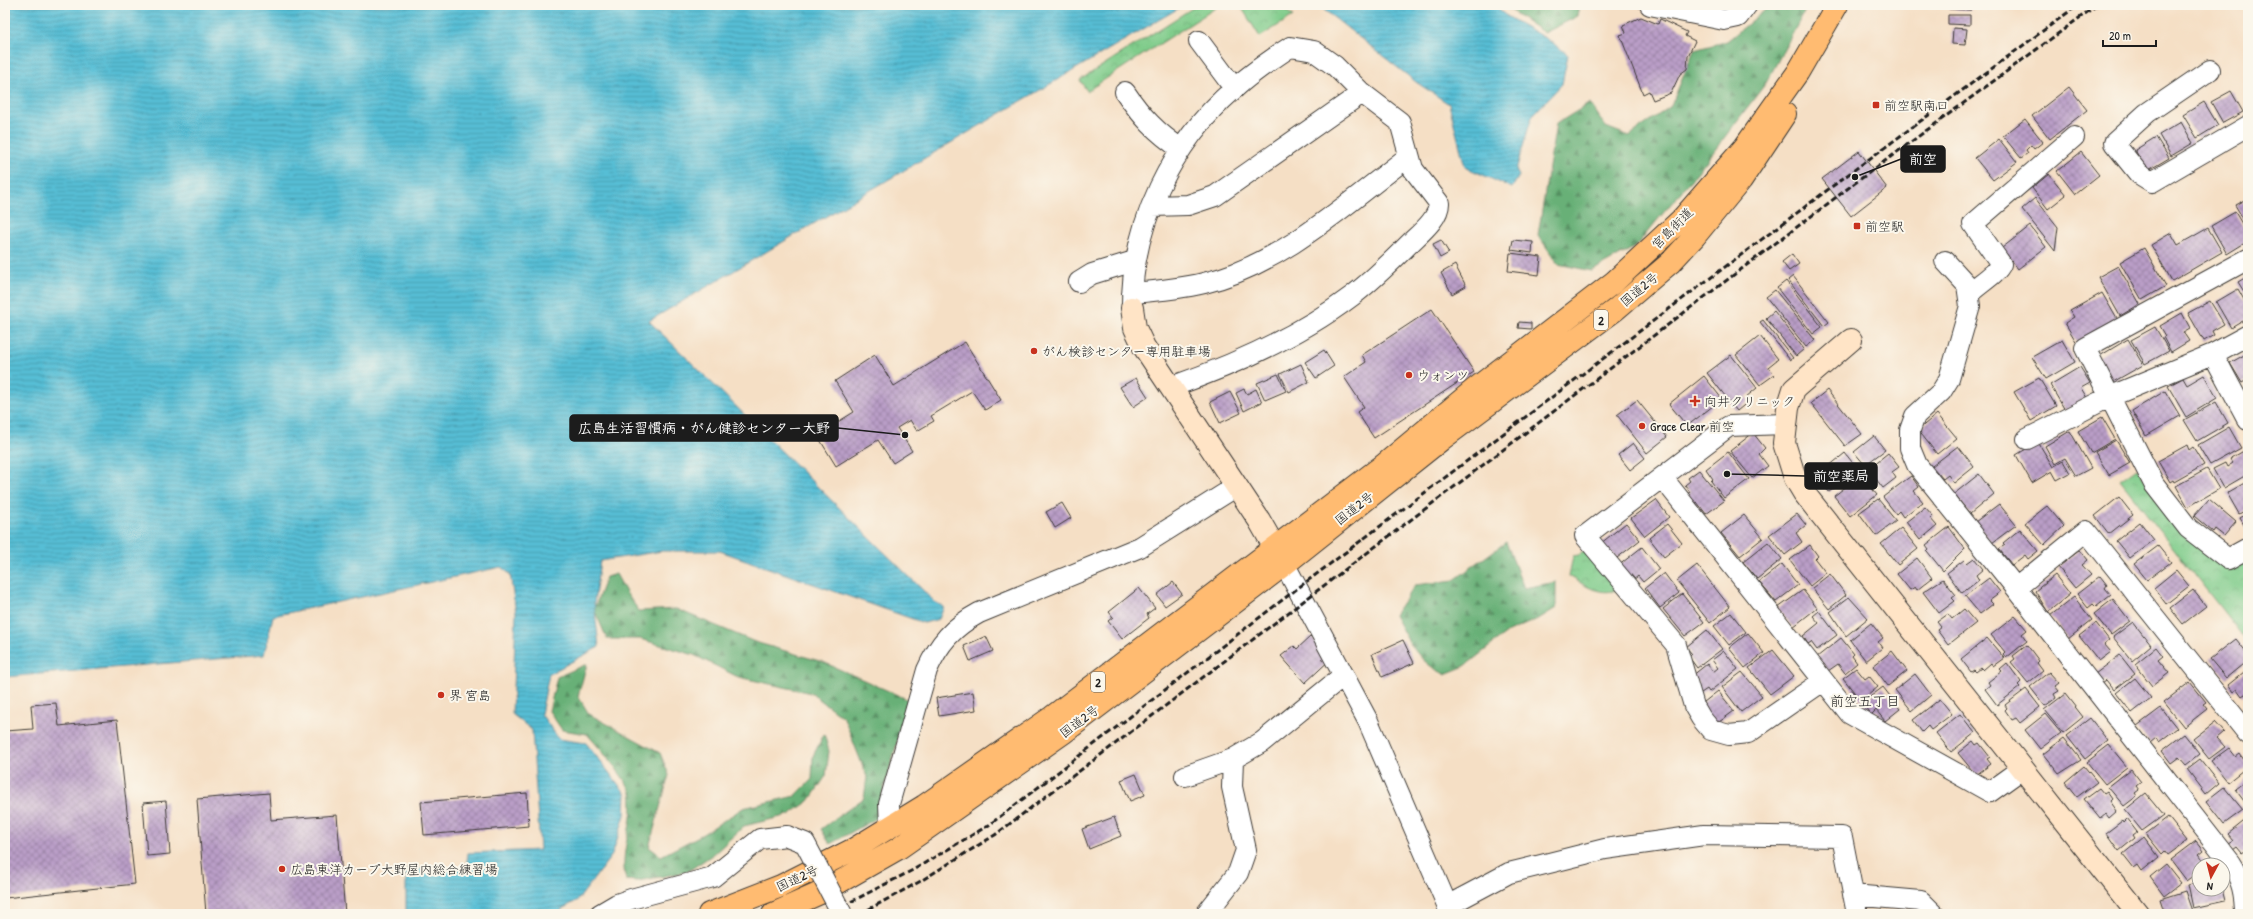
<svg xmlns="http://www.w3.org/2000/svg" width="2253" height="919" font-family="'Patrick Hand','Klee One',sans-serif">
  <style>
    .forest { fill: url(#forest-firs); stroke: #42664a }
    .park { fill: url(#park-crowns); stroke: #4e7454 }
    .water { fill: url(#water-rules); stroke: #3a6d78 }
    .building { fill: url(#building-cross-hatch) }
    .lines { fill: none; stroke-linecap: round; stroke-linejoin: round }
    .street-casing { stroke: #3d3935; stroke-width: 22 }
    .secondary-casing { stroke: #3d3935; stroke-width: 24 }
    .highway-casing { stroke: #3d3935; stroke-width: 24 }
    .street { stroke: #fff; stroke-width: 20 }
    .secondary { stroke: #ffe4c6; stroke-width: 22 }
    .highway { stroke: #ffbb71; stroke-width: 22 }
    .rail { stroke: #1c1c1c; stroke-width: 3; stroke-dasharray: 6 3; stroke-linecap: butt }
    .street-bridge-casing { stroke: #3d3935; stroke-width: 22; stroke-linecap: butt }
    .street-bridge { stroke: #fff; stroke-width: 20 }
    .poi-dot { fill: #c8321e; stroke: #fbf7ec; stroke-width: 1.5 }
    .labels { text-anchor: middle; dominant-baseline: central; stroke-width: 4; stroke-linejoin: round; paint-order: stroke }
    .shield { fill: #fbf7ec; stroke: #5f5e5a; stroke-width: 1 }
    .shield-label { font-size: 12px; font-weight: bold; fill: #1c1c1c }
    .poi-label { font-size: 13px; fill: #1c1c1c; stroke: #fbf7ec; text-anchor: start }
    .street-label { font-size: 13px; fill: #1c1c1c; stroke: #fbf7ec }
    .neighbourhood-label { font-size: 14px; fill: #1c1c1c; stroke: #fbf7ec }
    .leader { fill: none; stroke: #1c1c1c; stroke-width: 1.5 }
    .callout-dot { fill: #1c1c1c; stroke: #fbf7ec; stroke-width: 1.5 }
    .callout { fill: #1c1c1c; stroke: #1c1c1c; stroke-width: 1.5 }
    .callout-label { font-size: 14px; text-anchor: middle; font-weight: bold; fill: #fff }
  </style>
  <defs>
    <pattern id="forest-firs" width="22" height="20" patternUnits="userSpaceOnUse"><rect width="22" height="20" fill="#68b077"/><path d="M5 1l3.5 6h-7zM16 11l3.5 6h-7z" fill="#558e61"/></pattern>
    <pattern id="park-crowns" width="20" height="18" patternUnits="userSpaceOnUse"><rect width="20" height="18" fill="#80cc8b"/><path d="M2 6a3 3 0 1 1 6 0M12 15a3 3 0 1 1 6 0" fill="none" stroke="#6eaf77"/></pattern>
    <pattern id="water-rules" width="6" height="5" patternUnits="userSpaceOnUse"><rect width="6" height="5" fill="#57bed5"/><path d="M0 2.5h6" fill="none" stroke="#479aac"/></pattern>
    <pattern id="building-cross-hatch" width="8" height="8" patternUnits="userSpaceOnUse"><rect width="8" height="8" fill="#ba9ec7"/><path d="M0 0l8 8M0 8l8-8" fill="none" stroke="#9680a1"/></pattern>
  </defs>
  <rect width="100%" height="100%" fill="#fbf7ec"/>
  <filter id="ink" filterUnits="userSpaceOnUse"><feTurbulence type="fractalNoise" baseFrequency=".025" numOctaves="2"/><feDisplacementMap in="SourceGraphic" scale="8" xChannelSelector="R" yChannelSelector="G"/><feConvolveMatrix kernelMatrix="1 2 1 2 8 2 1 2 1" color-interpolation-filters="sRGB"/></filter>
  <filter id="wash" filterUnits="userSpaceOnUse"><feTurbulence type="fractalNoise" baseFrequency=".012" numOctaves="4" result="noise"/><feDisplacementMap in="SourceGraphic" scale="16" xChannelSelector="R" yChannelSelector="G"/><feGaussianBlur stdDeviation="0.9" result="paint"/><feColorMatrix in="noise" values="0 0 0 0 0 0 0 0 0 0 0 0 0 0 0 0 0 1.4 0 .05"/><feComposite in="paint" operator="in"/></filter>
  <g filter="url(#wash)">
    <rect width="100%" height="100%" fill="#f5dfc5"/>
    <!-- forest -->
    <path class="forest" d="M1497 5H1578V16L1544 33 1509 9Z
      M1766 5H1808L1766 83 1705 163 1635 247 1592 271 1558 264 1538 235 1556 124 1590 103 1606 127 1629 136 1671 106 1694 50 1727 41 1764 11Z
      M1506 542 1524 588 1556 582V608L1540 618 1508 632 1465 666 1445 674C1418 663 1407 639 1394 615L1415 585 1454 580Z
      M616 574 627 594 639 611 676 609 755 642 823 662 909 700 882 796 879 817 830 844 821 829 864 798 867 777 844 718 811 693 738 677 694 655 640 639H607L594 609 606 577Z
      M587 664 578 696 589 714 660 753 669 775 649 847 661 856 703 834 743 808 795 796 812 779 813 756 824 734 829 751 826 776 809 801 789 815 744 826 715 853 687 872 637 881 626 880C618 851 636 823 631 793 630 783 596 744 587 734L562 730 549 711 557 677Z"/>
    <!-- park -->
    <path class="park" d="M1197 5H1220L1087 91 1080 80Z
      M1240 5H1279L1293 16 1260 37Z
      M2137 468 2182 532 2248 556V643L2120 480Z
      M1585 551 1617 590C1598 596 1585 585 1569 576L1573 556 1579 555Z"/>
    <!-- water -->
    <path class="water" d="M5 5H1184L649 321 935 602 944 607 939 619 924 623 720 551H662L600 561 594 603 599 647 549 674 541 714 559 739 586 743 626 794 625 815 612 855 578 900 562 909 560 914H406V869H466L468 853 540 850 532 730 512 714 516 613 510 574 501 567 273 616 264 655 5 677Z
      M1318 5H1493C1500 7 1501 13 1507 16 1529 30 1548 37 1568 55L1562 84 1532 116 1516 170 1519 176 1512 188 1465 167 1449 104 1416 82Z"/>
    <g id="blocks">
      <!-- building -->
      <path class="building" d="M1949 5H1971V10L1949 9Z
        M1948 15H1970V25L1948 24Z
        M1641 17 1658 24 1660 19 1687 32 1685 36 1695 41 1688 56 1687 69 1680 74 1671 93 1653 100 1649 91 1643 94 1620 35 1626 33 1623 25Z
        M1953 28 1967 29 1965 45 1952 44Z
        M2069 87 2087 110 2050 139 2032 116Z
        M2231 91 2243 112 2223 123 2211 102Z
        M2204 102 2218 125 2197 138 2183 115Z
        M2025 119 2043 142 2034 149 2031 145 2026 150 2028 153 2021 158 2003 136Z
        M2181 122 2193 143 2171 156 2159 135Z
        M2156 137 2169 158 2147 171 2135 150Z
        M1999 139 2017 162 1993 180 1975 158Z
        M1859 151 1887 188 1851 216 1822 179Z
        M2081 152 2099 175 2075 194 2057 171Z
        M2049 174 2066 195 2048 209 2032 188Z
        M2035 198 2058 227 2055 251 2022 209Z
        M2248 198V227L2235 205Z
        M2235 212 2248 234V241L2227 254 2211 226Z
        M2030 226 2046 247 2018 269 2002 248Z
        M2208 228 2222 252 2172 281 2151 245 2171 233 2178 245Z
        M1441 240 1449 253 1440 258 1433 244Z
        M1513 240 1533 242 1532 253 1511 250Z
        M2144 248 2166 286 2142 300 2120 262Z
        M1510 253 1541 257 1539 275 1508 271Z
        M1792 254 1799 264 1789 271 1782 262Z
        M1455 265 1466 286 1452 294 1441 273Z
        M2118 266 2140 304 2120 316 2098 277Z
        M1793 276 1829 322 1824 326 1788 280Z
        M2248 276V298L2238 282Z
        M1786 281 1822 327 1813 334 1777 288Z
        M2238 289 2248 307V318L2231 328 2216 302Z
        M1775 290 1815 340 1806 347 1766 297Z
        M2102 293 2117 319 2077 343 2065 323 2074 317 2070 311Z
        M2210 301 2224 324 2212 331 2214 335 2204 341 2188 313Z
        M1432 309 1474 372 1374 438 1357 412 1364 407 1344 377 1366 362 1362 355Z
        M1774 311 1804 349 1796 356 1766 318Z
        M2182 313 2190 328 2183 332 2189 341 2171 352 2163 337 2166 336 2160 326Z
        M1763 320 1793 358 1790 360 1760 322Z
        M1519 322 1531 323V329L1518 328Z
        M2155 327 2169 351 2145 364 2131 340Z
        M1760 336 1778 359 1768 367 1774 375 1760 385 1736 355Z
        M2128 339 2143 365 2113 382 2098 357Z
        M2062 340 2075 362 2046 379 2032 357Z
        M965 342 1001 400 985 410 972 391 931 416 934 421 917 431 910 420 897 428 912 451 893 463 878 440 836 466 817 435 854 412 835 381 875 355 894 386Z
        M1324 350 1334 366 1316 378 1305 362Z
        M2246 354 2248 358V382L2247 380 2242 383 2230 363Z
        M1731 355 1757 388 1746 397 1749 401 1737 411 1707 373Z
        M1301 364 1309 382 1289 392 1280 374Z
        M2080 367 2090 383 2081 388 2087 398 2065 410 2050 385Z
        M1278 374 1286 391 1265 400 1257 383Z
        M2204 375 2217 398 2186 417 2168 386 2183 378 2187 385Z
        M1704 376 1722 399 1687 426 1669 404Z
        M1136 378 1148 397 1133 407 1120 387Z
        M2039 378 2056 406 2031 421 2014 392Z
        M1244 389 1247 394 1256 389 1262 402 1244 411 1236 393Z
        M1827 390 1862 434 1845 446 1811 403Z
        M2165 391 2180 416 2146 436 2132 411Z
        M1230 392 1241 413 1220 423 1210 402Z
        M1637 400 1667 437 1647 453 1617 415Z
        M2216 402 2228 423 2197 441 2184 420Z
        M1937 414 1957 438 1937 454 1918 430Z
        M2102 417 2115 439 2091 453 2078 431Z
        M2229 427 2241 448 2210 465 2198 445Z
        M2070 431 2091 468 2076 476 2065 458 2055 464 2045 446Z
        M1753 433 1765 448 1759 454 1768 466 1752 478 1730 451Z
        M1874 436 1885 450 1865 465 1854 452Z
        M2116 440 2130 463 2109 475 2095 452Z
        M2038 442 2053 467 2063 461 2070 473 2057 480 2052 471 2032 483 2016 455Z
        M1633 443 1645 458 1630 470 1618 455Z
        M2187 445 2189 450 2193 447 2204 465 2174 482 2173 480 2170 482 2158 461Z
        M1958 446 1974 467 1954 483 1948 475 1943 479 1932 466Z
        M2247 449 2248 474 2224 488 2213 469 2225 463 2227 467 2233 463 2230 459Z
        M1728 452 1749 479 1724 498 1711 481 1713 479 1706 469Z
        M1845 453 1856 467 1850 472 1851 475 1829 492 1817 476Z
        M1888 453 1899 467 1892 472 1896 478 1883 488 1868 469Z
        M2207 469 2219 489 2188 507 2176 486Z
        M1699 470 1724 501 1706 514 1697 502 1694 504 1687 494 1690 492 1685 485 1690 481 1688 478Z
        M1979 474 1994 494 1970 514 1954 494Z
        M1861 475 1877 495 1850 516 1834 496Z
        M1911 476 1919 487 1914 491 1923 502 1903 517 1899 511 1896 514 1883 497Z
        M2248 481V509L2239 514 2227 493Z
        M2119 497 2133 515 2109 534 2095 516Z
        M1878 499 1896 521 1876 536 1859 513Z
        M2209 499 2236 522 2224 536 2215 529 2213 532 2194 516Z
        M1656 500 1669 517 1645 536 1631 518Z
        M1062 503 1071 518 1055 528 1046 512Z
        M1999 504 2016 525 1992 543 1975 522Z
        M2047 506 2064 526 2044 545 2025 523Z
        M1925 507 1933 516 1930 518 1937 526 1920 540 1906 522Z
        M2248 513V532L2240 518Z
        M1797 514 1806 525 1796 533 1802 542 1785 555 1769 535Z
        M1744 515 1763 538 1740 556 1721 533Z
        M2140 522 2154 540 2130 558 2116 541Z
        M1626 523 1640 540 1617 558 1612 553 1609 555 1600 544Z
        M1667 524 1682 543 1664 557 1649 538Z
        M1949 527 1965 549 1943 571 1927 551 1929 549 1926 545Z
        M1901 528 1918 549 1898 565 1881 544Z
        M2020 529 2038 551 2028 559 2025 555 2012 565 1999 549 2005 545 2003 543Z
        M1768 542 1782 559 1757 579 1743 562Z
        M1810 545 1818 556 1815 559 1826 573 1810 586 1790 560Z
        M2158 546 2171 562 2147 580 2134 564Z
        M1642 547 1659 569 1643 582 1638 576 1631 582 1618 566Z
        M2080 550 2088 560 2082 565 2091 575 2075 588 2058 567Z
        M1917 558 1932 578 1917 590 1915 587 1910 590 1897 574Z
        M1974 558 1983 569 1976 575 1979 580 1962 593 1947 573 1964 560 1967 563Z
        M1782 564 1798 585 1776 602 1759 582Z
        M1697 565 1730 607 1710 623 1677 581Z
        M2176 570 2189 586 2166 604 2154 588Z
        M1664 573 1679 593 1660 608 1645 588Z
        M1830 574 1846 595 1829 609 1812 588Z
        M2055 575 2070 594 2048 612 2035 591Z
        M2100 576 2107 585 2105 588 2111 595 2096 607 2093 604 2088 608 2077 594Z
        M1989 578 2000 592 1989 600 1993 604 1980 614 1965 596Z
        M1943 579 1956 595 1952 598 1955 601 1939 613 1923 592Z
        M1173 582 1182 594 1165 606 1157 595Z
        M1139 588 1155 608 1147 614 1149 618 1122 639 1108 621 1113 617 1109 612Z
        M1803 590 1817 608 1793 627 1778 608Z
        M2193 590 2206 606 2183 624 2170 608Z
        M1682 594 1704 622 1685 636 1663 609Z
        M1849 597 1868 618 1846 636 1830 612Z
        M2074 597 2092 620 2068 639 2050 616Z
        M2113 599 2130 621 2111 635 2094 614Z
        M1964 609 1976 623 1948 645 1937 630 1941 627 1937 622 1948 614 1952 619Z
        M1819 611 1837 635 1817 650 1811 642 1808 644 1803 636 1819 623 1813 616Z
        M1731 613 1746 632 1729 645 1714 626Z
        M2015 616 2027 630 2022 634 2027 641 2006 658 2003 654 2005 652 1991 635Z
        M2133 622 2151 645 2132 661 2113 637Z
        M1871 623 1883 638 1878 642 1882 648 1866 661 1850 640Z
        M2096 623 2109 640 2104 644 2111 652 2099 661 2079 636Z
        M1707 630 1722 649 1697 668 1689 657 1692 654 1686 647Z
        M1748 633 1764 653 1745 668 1729 648Z
        M986 636 993 651 970 661 964 646Z
        M1311 636 1332 658 1305 683 1281 656 1294 646 1297 649Z
        M1841 638 1854 654 1852 656 1857 663 1845 673 1838 664 1828 671 1817 657Z
        M1987 638 2004 658 1993 666 1991 663 1983 670 1981 668 1976 672 1974 670 1971 672 1961 659Z
        M2236 639 2248 654V660L2226 678 2210 659Z
        M1403 640 1414 663 1382 677 1372 654Z
        M2027 645 2039 661 2037 663 2043 671 2028 683 2011 662 2015 659 2013 656Z
        M2156 647 2163 656 2158 660 2169 673 2152 686 2135 664Z
        M1773 650 1794 676 1770 694 1749 668Z
        M1724 651 1738 669 1709 692 1707 689 1701 693 1695 686 1698 683 1692 676 1707 664 1713 672 1718 668 1712 660Z
        M1892 651 1907 671 1888 686 1873 666Z
        M2120 655 2135 674 2114 690 2106 680 2102 683 2095 674Z
        M2007 663 2021 682 2018 685 2020 687 1997 705 1985 689 1990 685 1988 682 2002 671 2000 669Z
        M1856 668 1865 679 1869 676 1878 687 1861 701 1843 678Z
        M2248 669V692L2242 696 2237 689 2233 692 2228 685Z
        M1742 672 1762 696 1741 712 1722 687Z
        M2049 672 2059 683 2055 686 2059 691 2054 694 2056 698 2045 706 2030 687Z
        M1915 674 1931 695 1912 711 1895 690Z
        M2135 678 2151 698 2132 713 2116 693Z
        M2190 682 2206 702 2203 704 2207 709 2184 727 2164 702Z
        M1883 687 1900 709 1885 721 1876 710 1871 715 1862 703Z
        M2026 689 2040 707 2020 723 2016 718 2012 720 2005 710 2007 708 2005 705Z
        M1718 691 1734 711 1715 725 1699 706Z
        M973 692 976 710 939 716 936 698Z
        M2065 694 2083 717 2063 733 2044 710Z
        M1940 699 1952 714 1931 730 1928 726 1922 732 1913 720Z
        M56 703 59 726 117 720 135 884 5 898V731L33 729 31 705Z
        M2161 708 2177 728 2159 742 2156 738 2150 743 2137 726Z
        M1960 714 1975 733 1951 752 1936 733Z
        M2045 714 2061 733 2040 749 2025 730Z
        M2090 718 2108 741 2085 759 2067 736Z
        M2215 722 2224 732 2217 738 2225 747 2209 759 2193 739Z
        M2184 734 2200 754 2186 765 2179 757 2171 763 2162 751Z
        M2064 738 2081 760 2059 774 2043 754Z
        M1973 741 1976 745 1979 743 1990 757 1987 759 1991 764 1976 775 1958 753Z
        M2109 745 2127 767 2105 784 2087 762Z
        M2229 748 2236 757 2240 754 2248 766 2228 782 2211 761Z
        M2200 759 2219 783 2206 794 2187 769Z
        M2084 766 2097 782 2077 797 2065 782Z
        M2131 769 2141 782 2136 786 2139 790 2135 793 2137 796 2124 806 2108 787Z
        M1136 774 1145 795 1130 801 1121 780Z
        M2248 779V804L2247 805 2235 789Z
        M2224 787 2243 810 2224 824 2206 801Z
        M2099 788 2104 794 2107 792 2112 799 2110 801 2117 811 2109 818 2106 814 2100 819 2084 799Z
        M269 793 271 820 337 815 345 914H206L197 799Z
        M527 793 529 826 424 835 421 802Z
        M2146 793 2164 815 2142 831 2125 810Z
        M166 801 170 854 147 856 143 803Z
        M1114 817 1121 836 1089 849 1082 829Z
        M2168 817 2187 841 2168 855 2165 851 2162 854 2146 834Z
        M2248 818V849L2242 853 2237 847 2233 850 2228 843 2233 840 2228 834Z
        M2127 819 2137 832 2133 835 2135 838 2119 851 2106 833 2122 821 2123 823Z
        M2144 837 2159 857 2142 871 2138 865 2134 868 2123 854Z
        M2196 841 2203 850 2198 854 2207 865H2199V872L2187 881 2171 860Z
        M2166 864 2181 883 2164 896 2150 877Z
        M2199 883V889H2222L2225 901 2193 908 2188 885Z
        M2185 891 2193 914H2165L2160 899Z
        M2199 911 2226 913V914H2199Z"/>
    </g>
  </g>
  <g filter="url(#ink)">
    <use href="#blocks" fill-opacity="0" stroke="#3d3935" stroke-width="1"/>
    <g class="lines">
      <!-- street casing -->
      <g class="street-casing">
        <path id="street" d="M1650 5 1724 20 1738 17 1747 5
          M1199 41 1234 88
          M2210 70 2147 113 2114 143 2139 174 2152 182 2248 126
          M1125 92C1142 117 1156 132 1181 149
          M1152 206 1188 205 1215 196 1362 93
          M2248 259 2085 348 2154 484 2188 528 2228 559 2248 548
          M1945 261 1967 285 1970 306 1949 379 1941 392 1915 416 1910 430V448L1917 465 2016 588 2231 863C2242 880 2245 895 2245 914
          M1079 282 1092 274 1134 261
          M1132 293C1156 291 1180 289 1204 283 1281 265 1347 203 1408 157
          M1969 294C1977 285 1997 274 2001 264L1973 224 2074 137
          M1132 308C1131 225 1172 143 1234 89 1251 73 1271 60 1290 47L1314 51 1335 66 1362 93 1400 122 1413 169 1439 203C1439 219 1419 234 1408 245 1390 263 1372 281 1352 296 1298 337 1234 365 1171 387
          M2213 354 2248 420
          M1785 424 1729 426 1585 536 1676 645 1694 706 1701 718 1711 730 1729 735 1748 733 1823 681
          M2027 439 2109 397 2213 354 2248 335
          M1662 477 1850 714 1990 792 2022 769
          M1277 550 1368 721 1451 914
          M2016 588 2086 531 2248 734
          M1185 776 1233 759 1262 742 1344 675
          M890 828 889 804 927 670C939 643 953 627 979 613L1140 547 1237 486
          M1853 895 1921 901 1934 914
          M1447 906 1509 873 1605 849 1704 835 1842 837 1857 914
          M600 914 617 904 631 899 713 877 760 839 787 836
          M1206 914 1238 873 1246 850 1232 787 1233 759"/>
      </g>
      <!-- secondary casing -->
      <g class="secondary-casing">
        <path id="secondary" d="M1132 308 1135 328 1144 347 1259 520 1275 548
          M1851 340 1794 389 1788 408 1784 443 1795 478 1804 493 2138 914"/>
      </g>
      <!-- highway casing -->
      <g class="highway-casing">
        <path id="highway" d="M709 914 781 886 854 849 924 806 1052 717 1385 464 1475 389 1614 282 1682 219 1744 148 1798 72 1837 5
          M773 914 820 893 899 848 1063 733 1285 564 1442 439 1615 310 1670 263 1695 236 1741 180 1785 114"/>
      </g>
      <!-- street -->
      <use href="#street" class="street"/>
      <!-- secondary -->
      <use href="#secondary" class="secondary"/>
      <!-- highway -->
      <use href="#highway" class="highway"/>
      <!-- rail -->
      <path class="rail" d="M827 914 913 870 989 825 1298 588 1846 176 2078 5
        M860 914 919 882 995 835 1851 186 2097 5"/>
      <!-- street-bridge casing -->
      <g class="street-bridge-casing">
        <path id="street-bridge" d="M787 836 805 843 842 914"/>
      </g>
      <!-- street-bridge -->
      <use href="#street-bridge" class="street-bridge"/>
    </g>
  </g>
  <!-- markers -->
  <g class="poi-dot">
    <rect x="1872" y="101" width="8" height="8" rx="2"/>
    <rect x="1853" y="222" width="8" height="8" rx="2"/>
    <circle cx="1034" cy="351" r="4"/>
    <circle cx="1409" cy="375" r="4"/>
    <path d="M1693 395h4v4h4v4h-4v4h-4v-4h-4v-4h4z"/>
    <circle cx="1642" cy="426" r="4"/>
    <circle cx="441" cy="695" r="4"/>
    <circle cx="282" cy="869" r="4"/>
  </g>
  <g class="labels">
    <!-- shield labels -->
    <g class="shield">
      <rect x="1594" y="310" width="14" height="20" rx="3"/>
      <rect x="1091" y="672" width="14" height="20" rx="3"/>
    </g>
    <g class="shield-label">
      <text x="1601" y="320">2</text>
      <text x="1098" y="682">2</text>
    </g>
    <!-- poi labels -->
    <g class="poi-label">
      <text x="1884" y="105">前空駅南口</text>
      <text x="1865" y="226">前空駅</text>
      <text x="1042" y="351">がん検診センター専用駐車場</text>
      <text x="1417" y="375">ウォンツ</text>
      <text x="1704" y="401">向井クリニック</text>
      <text x="1650" y="426">Grace Clear 前空</text>
      <text x="449" y="695">界 宮島</text>
      <text x="290" y="869">広島東洋カープ大野屋内総合練習場</text>
    </g>
    <!-- street labels -->
    <g class="street-label">
      <text transform="translate(1672 228) rotate(-45)">宮島街道</text>
      <text transform="translate(1639 289) rotate(-40)">国道2号</text>
      <text transform="translate(1354 508) rotate(-38)">国道2号</text>
      <text transform="translate(1079 721) rotate(-37)">国道2号</text>
      <text transform="translate(797 878) rotate(-25)">国道2号</text>
    </g>
    <!-- neighbourhood labels -->
    <g class="neighbourhood-label">
      <text x="1865" y="700">前空五丁目</text>
    </g>
  </g>
  <!-- callouts -->
  <path class="leader" d="M1855 177L1901 159M905 435L838 428M1727 474L1805 476"/>
  <g class="callout-dot">
    <circle cx="1855" cy="177" r="4"/>
    <circle cx="905" cy="435" r="4"/>
    <circle cx="1727" cy="474" r="4"/>
  </g>
  <g class="callout">
    <rect x="1901" y="146" width="44" height="26" rx="4"/>
    <rect x="570" y="415" width="268" height="26" rx="4"/>
    <rect x="1805" y="463" width="72" height="26" rx="4"/>
  </g>
  <g class="callout-label">
    <text x="1923" y="164">前空</text>
    <text x="704" y="433">広島生活習慣病・がん健診センター大野</text>
    <text x="1841" y="481">前空薬局</text>
  </g>
  <!-- margin -->
  <rect width="2253" height="919" fill="none" stroke="#fbf7ec" stroke-width="20"/>
  <!-- north arrow -->
  <g transform="translate(2211 877) rotate(187)"><circle r="19" fill="#fbf7ec" stroke="#a29f99"/>
  <path d="M0-3L7 15L0 10L-7 15Z" fill="#c8321e"/>
  <text y="-6" font-size="11" font-weight="bold" text-anchor="middle" fill="#1c1c1c">N</text>
  </g>
  <!-- scale -->
  <path d="M2103 40v6h53v-6" fill="none" stroke="#1c1c1c" stroke-width="2"/>
  <text x="2109" y="40" font-size="12" fill="#1c1c1c" stroke="#fbf7ec" stroke-width="3" paint-order="stroke">20 m</text>
</svg>
